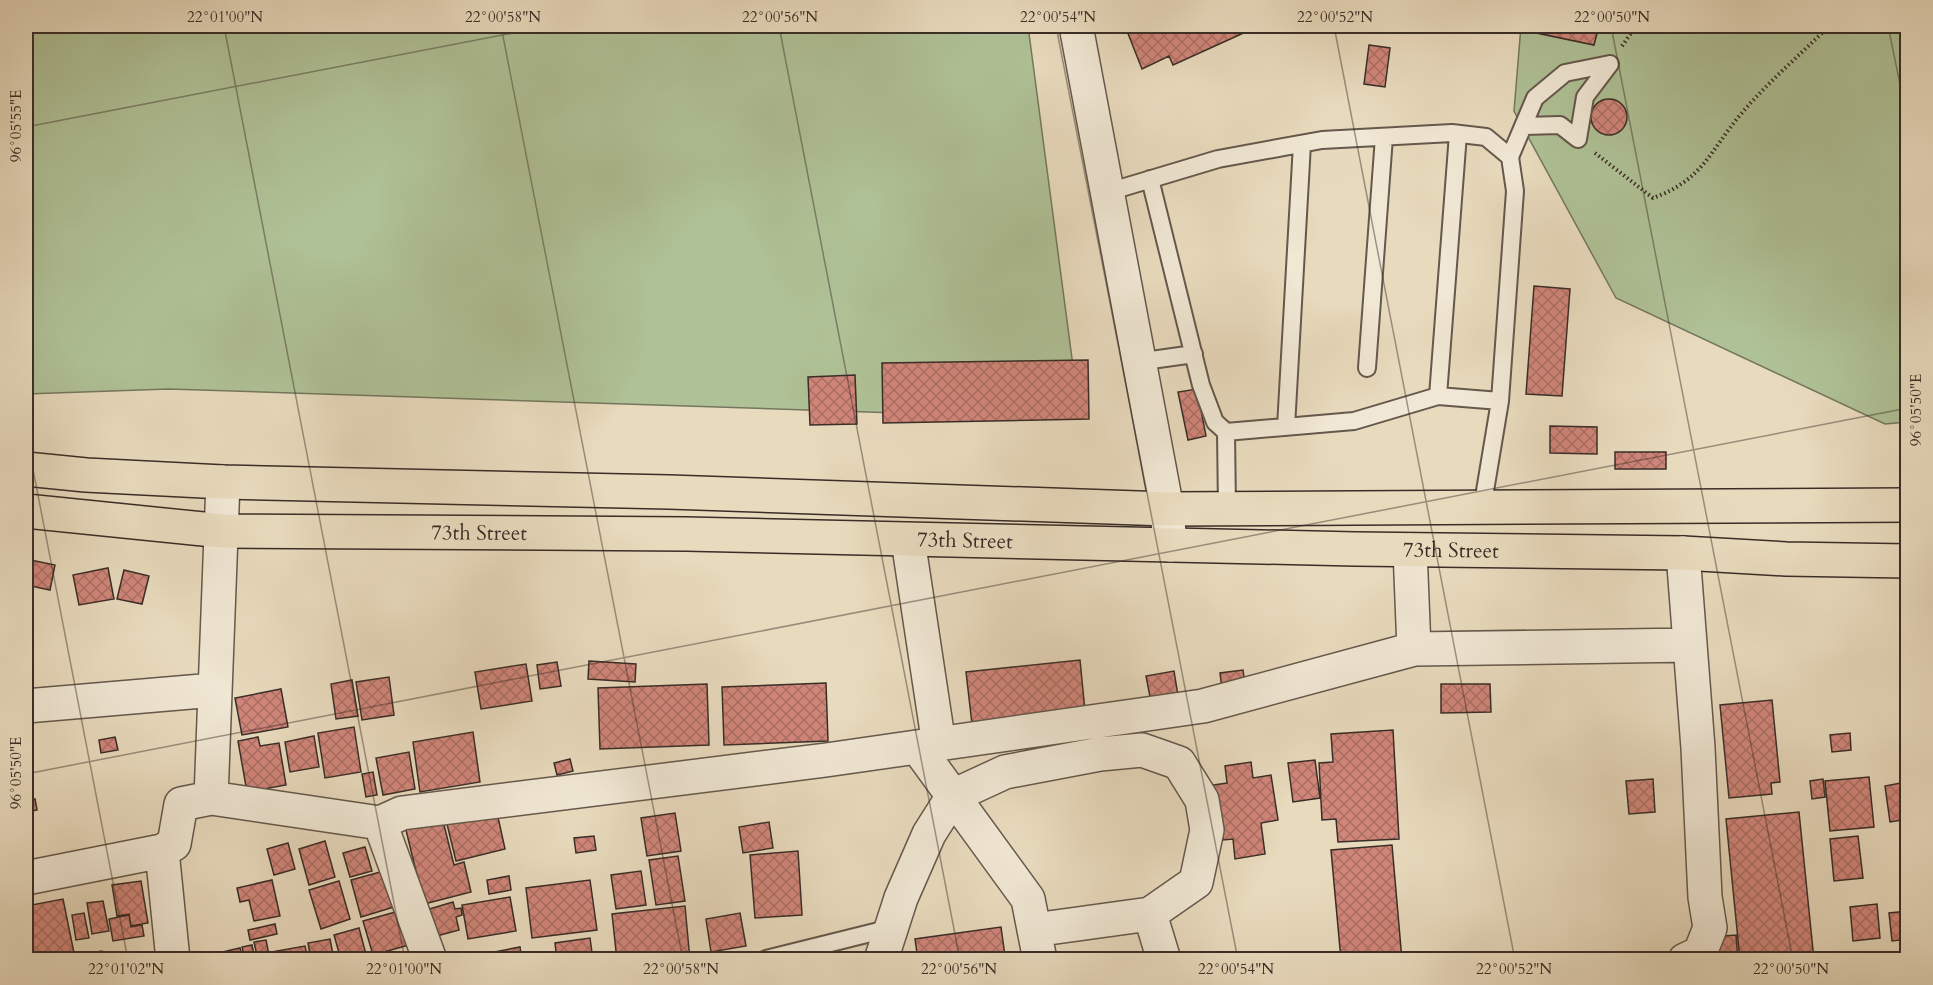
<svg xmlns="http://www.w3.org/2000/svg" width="1933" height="985" font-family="Cardo,serif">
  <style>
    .green { fill: #afc196; stroke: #74775e; stroke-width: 1.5 }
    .building { fill: url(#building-cross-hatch); stroke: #392d27; stroke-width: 1.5 }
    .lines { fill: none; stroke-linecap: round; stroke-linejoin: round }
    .lane-casing { stroke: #65584c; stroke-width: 20 }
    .street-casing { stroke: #65584c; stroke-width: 36 }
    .primary-casing { stroke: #392d27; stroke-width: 36 }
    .path { stroke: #392d27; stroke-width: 4; stroke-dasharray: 1.5 3; stroke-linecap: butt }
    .lane { stroke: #f0e7d4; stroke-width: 16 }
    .street { stroke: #f0e7d4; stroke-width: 33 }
    .primary { stroke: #e8dabd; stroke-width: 33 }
    .ticks { fill: none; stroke: #392d27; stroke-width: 1.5; stroke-opacity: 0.45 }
    .labels { text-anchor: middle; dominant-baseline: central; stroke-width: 6; stroke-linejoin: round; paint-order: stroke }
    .street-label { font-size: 21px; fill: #392d27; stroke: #f0e7d4 }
    .neatline { fill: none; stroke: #392d27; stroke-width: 2 }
    .ticks-label { font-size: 15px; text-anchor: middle; fill: #392d27 }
  </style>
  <defs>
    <pattern id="building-cross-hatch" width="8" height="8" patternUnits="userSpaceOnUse" patternTransform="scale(1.5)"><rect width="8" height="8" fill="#d1867a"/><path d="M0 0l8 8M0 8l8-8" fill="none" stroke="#ab6e64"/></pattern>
  </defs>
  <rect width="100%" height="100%" fill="#e8dabd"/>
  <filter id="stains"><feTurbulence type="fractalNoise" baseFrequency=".00333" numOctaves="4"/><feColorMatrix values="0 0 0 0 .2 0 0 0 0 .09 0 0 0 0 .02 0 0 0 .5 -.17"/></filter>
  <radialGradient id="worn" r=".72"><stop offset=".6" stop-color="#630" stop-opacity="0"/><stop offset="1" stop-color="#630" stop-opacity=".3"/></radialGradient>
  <!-- green -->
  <path class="green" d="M26 26H1028L1080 419 169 389 26 394Z
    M1521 26H1907V422L1885 424 1616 298 1514 111Z"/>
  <!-- building -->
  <path class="building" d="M1125 26H1124H1259L1173 65 1169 56 1142 69Z
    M1503 26H1599L1594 45Z
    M1369 45 1390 48 1385 87 1364 84Z
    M1591 117a18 18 0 1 1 36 0a18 18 0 1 1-36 0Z
    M1534 286 1570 289 1562 396 1526 394Z
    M1088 360 1089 419 883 423 882 363Z
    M855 375 857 424 810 425 808 377Z
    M1197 389 1206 436 1188 440 1178 392Z
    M1550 426 1597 427V454L1550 453Z
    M1615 452H1666V469H1615Z
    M26 559 55 565 50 590 26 585Z
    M108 568 114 599 79 605 73 575Z
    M124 570 149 576 142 604 117 599Z
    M1080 660 1085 711 972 724 966 672Z
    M589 661 636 664 635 682 588 679Z
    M557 662 561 686 540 689 537 665Z
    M526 664 532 701 481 709 475 672Z
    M1243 670 1245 685 1222 689 1220 673Z
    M1174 671 1179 702 1152 707 1146 676Z
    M389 677 394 715 362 720 356 682Z
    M352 680 358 716 336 719 331 684Z
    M826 683 828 741 724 745 722 687Z
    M707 684 709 745 600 749 598 688Z
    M1441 684H1490L1491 712 1441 713Z
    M281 689 288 727 242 735 235 698Z
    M1772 700 1780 782 1771 783 1772 794 1729 798 1720 705Z
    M354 727 361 772 325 778 318 733Z
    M1393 730 1399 839 1338 842 1336 819 1322 820 1319 763 1333 762 1331 734Z
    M473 732 480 782 420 792 413 742Z
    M1850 733 1851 750 1832 752 1830 735Z
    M314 736 319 767 290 772 285 742Z
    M115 737 118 750 101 753 99 740Z
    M258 737 260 746 279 743 286 785 247 792 238 741Z
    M409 752 415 789 383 795 376 758Z
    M570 759 573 771 557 775 554 763Z
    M1315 760 1320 798 1293 802 1288 763Z
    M1251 762 1253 778 1271 775 1278 820 1261 823 1265 854 1235 859 1233 839 1223 840 1206 786 1227 783 1225 766Z
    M373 772 377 795 366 797 362 774Z
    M1869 777 1874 827 1830 831 1825 781Z
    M1653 779 1655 812 1629 814 1626 781Z
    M1823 779 1825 797 1812 799 1810 781Z
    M1906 782 1908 819 1890 822 1885 786Z
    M35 799 37 810 26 812V801Z
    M496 808 505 849 456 861 446 820Z
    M1799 812 1814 960H1740L1726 819Z
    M675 813 681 851 647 856 641 818Z
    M442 817 454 865 464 862 471 892 424 904 405 826Z
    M769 822 773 848 743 853 739 827Z
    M594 836 596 850 576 853 574 838Z
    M1858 836 1863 878 1834 881 1830 839Z
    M325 841 335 877 309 885 299 849Z
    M288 843 295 869 274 875 267 849Z
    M1392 845 1402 960H1341L1331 850Z
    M365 847 372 871 350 877 343 853Z
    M798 851 802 915 755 918 750 855Z
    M678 856 685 901 656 905 649 860Z
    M384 871 394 907 361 917 351 880Z
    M641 871 646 905 616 909 611 875Z
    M509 876 511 890 489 894 487 880Z
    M272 880 280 916 254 921 249 900 240 902 237 888Z
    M590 880 597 930 532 938 526 888Z
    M141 881 148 923 131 926 129 914 117 916 112 885Z
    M339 881 350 919 321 929 309 890Z
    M510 897 516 931 468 939 462 905Z
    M63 899 74 953 29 960 26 940V906Z
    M103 901 109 931 92 934 87 903Z
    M453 902 455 909 461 908 462 915 456 917 459 930 433 937 426 910Z
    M1877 904 1880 938 1853 941 1850 907Z
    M685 906 690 960H617L612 914Z
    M399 911 409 945 373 955 363 921Z
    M1908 911V939L1892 941 1889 913Z
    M84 913 89 938 76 940 72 915Z
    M740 913 746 946 711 952 706 919Z
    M129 915 131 927 142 925 144 936 113 941 109 919Z
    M275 924 277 934 250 940 248 930Z
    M1001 927 1005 956 992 960H918L915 939Z
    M359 928 367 958 341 960 334 935Z
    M1736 935 1738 960H1713L1711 937Z
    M590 938 593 960H557L555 943Z
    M330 939 334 960H311L308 943Z
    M266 940 270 960H258L254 942Z
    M252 945 255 960H245L242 947Z
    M305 946 308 960H273L271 952Z
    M520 947 522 960H478V955Z
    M240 948 243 960H205V956Z
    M102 951 103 960H77L76 955Z
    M474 952 475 960H451V956Z"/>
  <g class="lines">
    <!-- lane casing -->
    <g class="lane-casing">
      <path id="lane" d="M1523 126 1560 125 1578 139 1585 97 1610 64
        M1510 157 1535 98 1565 73 1610 64
        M1150 179 1201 385 1215 422 1226 432 1354 421 1438 396 1500 401 1482 509
        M1108 192 1218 159 1322 140 1452 133 1486 137 1510 157 1515 191 1500 401
        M1137 362 1194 354
        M1367 368 1384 137
        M1438 396 1458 134
        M1286 427 1302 144
        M1226 432 1227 509
        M766 959 891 928"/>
    </g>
    <!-- street casing -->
    <g class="street-casing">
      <path id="street" d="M1076 26 1167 509 1170 545
        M908 540 939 745
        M1410 550 1414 649
        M1683 553 1698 748 1705 897 1710 928 1700 953 1685 960
        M26 706 214 690
        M918 748 1028 899 1040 960
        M211 798 380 823 430 960
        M380 823 402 813 826 760 1203 706 1414 649 1690 645
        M162 851 173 960
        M26 878 162 851 174 844 181 804 211 798 223 482
        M1034 930 1150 914
        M881 960 901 898 929 834 953 796 1005 772 1100 754 1142 750 1179 763 1202 800 1207 830 1196 882 1150 914 1164 960"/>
    </g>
    <!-- primary casing -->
    <g class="primary-casing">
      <g id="primary">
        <path d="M26 469 86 475 223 482 669 492 1167 509 1908 505"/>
        <path id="s1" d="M26 511 223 531 686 534 1355 549 1683 553 1786 559 1908 561"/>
      </g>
    </g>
    <!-- path -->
    <path class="path" d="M1622 46 1636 26
      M1595 153 1653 198C1703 180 1709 152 1741 114 1767 83 1800 55 1829 26"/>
    <!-- lane -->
    <use href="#lane" class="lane"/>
    <!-- street -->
    <use href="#street" class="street"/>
    <!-- primary -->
    <use href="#primary" class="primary"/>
  </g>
  <!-- ticks -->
  <path class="ticks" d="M224 26 405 960M501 26 683 960M779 26 960 960M1056 26 1238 960M1334 26 1515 960M1611 26 1793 960M1888 26 1908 123M26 127 549 26M26 433 128 960M26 774 1908 408"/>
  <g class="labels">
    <!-- street labels -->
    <g class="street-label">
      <text stroke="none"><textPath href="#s1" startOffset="454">73th Street</textPath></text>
      <text stroke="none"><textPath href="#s1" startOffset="940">73th Street</textPath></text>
      <text stroke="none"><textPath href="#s1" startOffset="1426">73th Street</textPath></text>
    </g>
  </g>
  <!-- margin -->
  <rect width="1933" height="985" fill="none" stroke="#e8dabd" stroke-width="66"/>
  <rect x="33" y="33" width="1867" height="919" class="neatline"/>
  <g class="ticks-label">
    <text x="225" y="22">22°01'00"N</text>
    <text x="503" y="22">22°00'58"N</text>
    <text x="780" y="22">22°00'56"N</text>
    <text x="1058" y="22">22°00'54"N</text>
    <text x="1335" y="22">22°00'52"N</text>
    <text x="1612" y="22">22°00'50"N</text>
    <text transform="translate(16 126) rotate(-90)" y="5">96°05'55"E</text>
    <text transform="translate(1916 410) rotate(-90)" y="5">96°05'50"E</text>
    <text transform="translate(16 773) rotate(-90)" y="5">96°05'50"E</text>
    <text x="126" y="974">22°01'02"N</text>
    <text x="404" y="974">22°01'00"N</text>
    <text x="681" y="974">22°00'58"N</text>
    <text x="959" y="974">22°00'56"N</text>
    <text x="1236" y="974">22°00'54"N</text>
    <text x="1514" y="974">22°00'52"N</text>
    <text x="1791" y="974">22°00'50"N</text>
  </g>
  <rect width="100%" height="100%" filter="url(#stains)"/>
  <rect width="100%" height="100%" fill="url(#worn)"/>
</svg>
